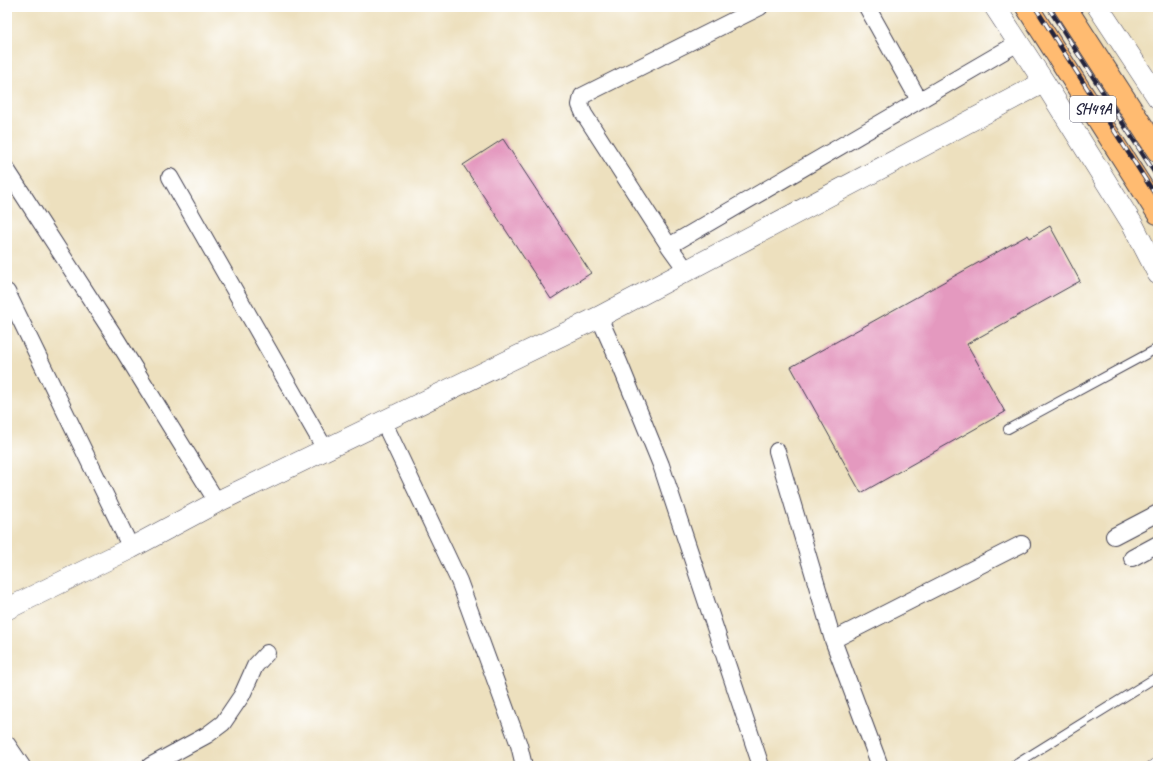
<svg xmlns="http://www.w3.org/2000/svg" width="1165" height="773" font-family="Caveat,sans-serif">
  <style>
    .building { fill: #e499bf }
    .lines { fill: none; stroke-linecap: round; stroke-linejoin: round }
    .service-casing { stroke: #403e4f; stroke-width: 10 }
    .minor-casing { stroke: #403e4f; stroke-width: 18 }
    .tertiary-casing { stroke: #403e4f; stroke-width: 22 }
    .primary-casing { stroke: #403e4f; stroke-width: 24 }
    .service { stroke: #fff; stroke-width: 8 }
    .minor { stroke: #fff; stroke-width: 16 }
    .tertiary { stroke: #fff; stroke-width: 21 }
    .primary { stroke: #ffbb71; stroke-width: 22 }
    .rail-casing { stroke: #22223b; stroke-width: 4.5 }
    .rail { stroke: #fff; stroke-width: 3; stroke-dasharray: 9; stroke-linecap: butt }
    .labels { text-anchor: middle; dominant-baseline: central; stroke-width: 3; stroke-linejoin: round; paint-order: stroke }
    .shield { fill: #fff; stroke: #646476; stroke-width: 1 }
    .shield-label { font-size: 15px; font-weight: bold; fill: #22223b }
  </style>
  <rect width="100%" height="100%" fill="#fff"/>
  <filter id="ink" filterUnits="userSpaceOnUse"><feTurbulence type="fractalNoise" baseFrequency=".025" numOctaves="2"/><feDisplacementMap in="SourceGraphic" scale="8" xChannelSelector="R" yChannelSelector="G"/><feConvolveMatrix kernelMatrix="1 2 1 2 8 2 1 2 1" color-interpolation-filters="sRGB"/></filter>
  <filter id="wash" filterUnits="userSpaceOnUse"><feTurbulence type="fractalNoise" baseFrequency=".012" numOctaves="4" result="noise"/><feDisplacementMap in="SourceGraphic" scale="16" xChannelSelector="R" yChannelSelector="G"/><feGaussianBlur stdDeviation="0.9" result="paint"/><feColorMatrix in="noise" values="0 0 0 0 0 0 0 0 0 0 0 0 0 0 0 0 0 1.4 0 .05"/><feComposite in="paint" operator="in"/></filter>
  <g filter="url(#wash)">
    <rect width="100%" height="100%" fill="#ede0be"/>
    <g id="blocks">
      <!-- building -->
      <path class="building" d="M503 139 591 273 551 299 463 165Z
        M1050 226 1080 281 967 344 1005 412 861 493 791 367 1028 235 1030 238Z"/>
    </g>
  </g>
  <g filter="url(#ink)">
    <use href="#blocks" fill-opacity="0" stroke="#403e4f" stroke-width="1"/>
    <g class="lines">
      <!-- service casing -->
      <g class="service-casing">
        <path id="service" d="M1008 429 1158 348
          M1013 766 1158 676
          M1151 766 1158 761"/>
      </g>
      <!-- minor casing -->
      <g class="minor-casing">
        <path id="minor" d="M760 7 582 96 580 105 584 114 669 246 1018 43
          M867 7 919 100
          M7 170 117 340 217 502
          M170 177 325 449
          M669 246 687 271
          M7 292 131 548
          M599 317 619 362 661 465 761 766
          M392 416 384 423 459 581 519 745 524 766
          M777 451 833 640 880 766
          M1114 536 1158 513
          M1132 558 1158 544
          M833 640 1022 544
          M7 744 22 766
          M150 766 207 735 223 723 242 695 255 666 267 653"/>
      </g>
      <!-- tertiary casing -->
      <g class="tertiary-casing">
        <path id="tertiary" d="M995 7 1044 82 1133 225 1158 274
          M1098 7 1158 98
          M7 609 131 548 217 502 599 317 1044 82"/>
      </g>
      <!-- primary casing -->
      <g class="primary-casing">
        <path id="primary" d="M1027 7 1158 213
          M1065 7 1158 151"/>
      </g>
      <!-- service -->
      <use href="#service" class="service"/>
      <!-- minor -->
      <use href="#minor" class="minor"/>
      <!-- tertiary -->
      <use href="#tertiary" class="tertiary"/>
      <!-- primary -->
      <use href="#primary" class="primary"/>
      <!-- rail casing -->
      <g class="rail-casing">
        <path id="rail" d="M1035 7 1158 199
          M1048 7 1158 178"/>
      </g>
      <!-- rail -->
      <use href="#rail" class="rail"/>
    </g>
  </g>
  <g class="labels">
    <!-- shield labels -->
    <rect class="shield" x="1070" y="96" width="46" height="26" rx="3"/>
    <g class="shield-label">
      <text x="1093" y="109">SH49A</text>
    </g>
  </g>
  <!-- margin -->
  <rect width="1165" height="773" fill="none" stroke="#fff" stroke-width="24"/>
</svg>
